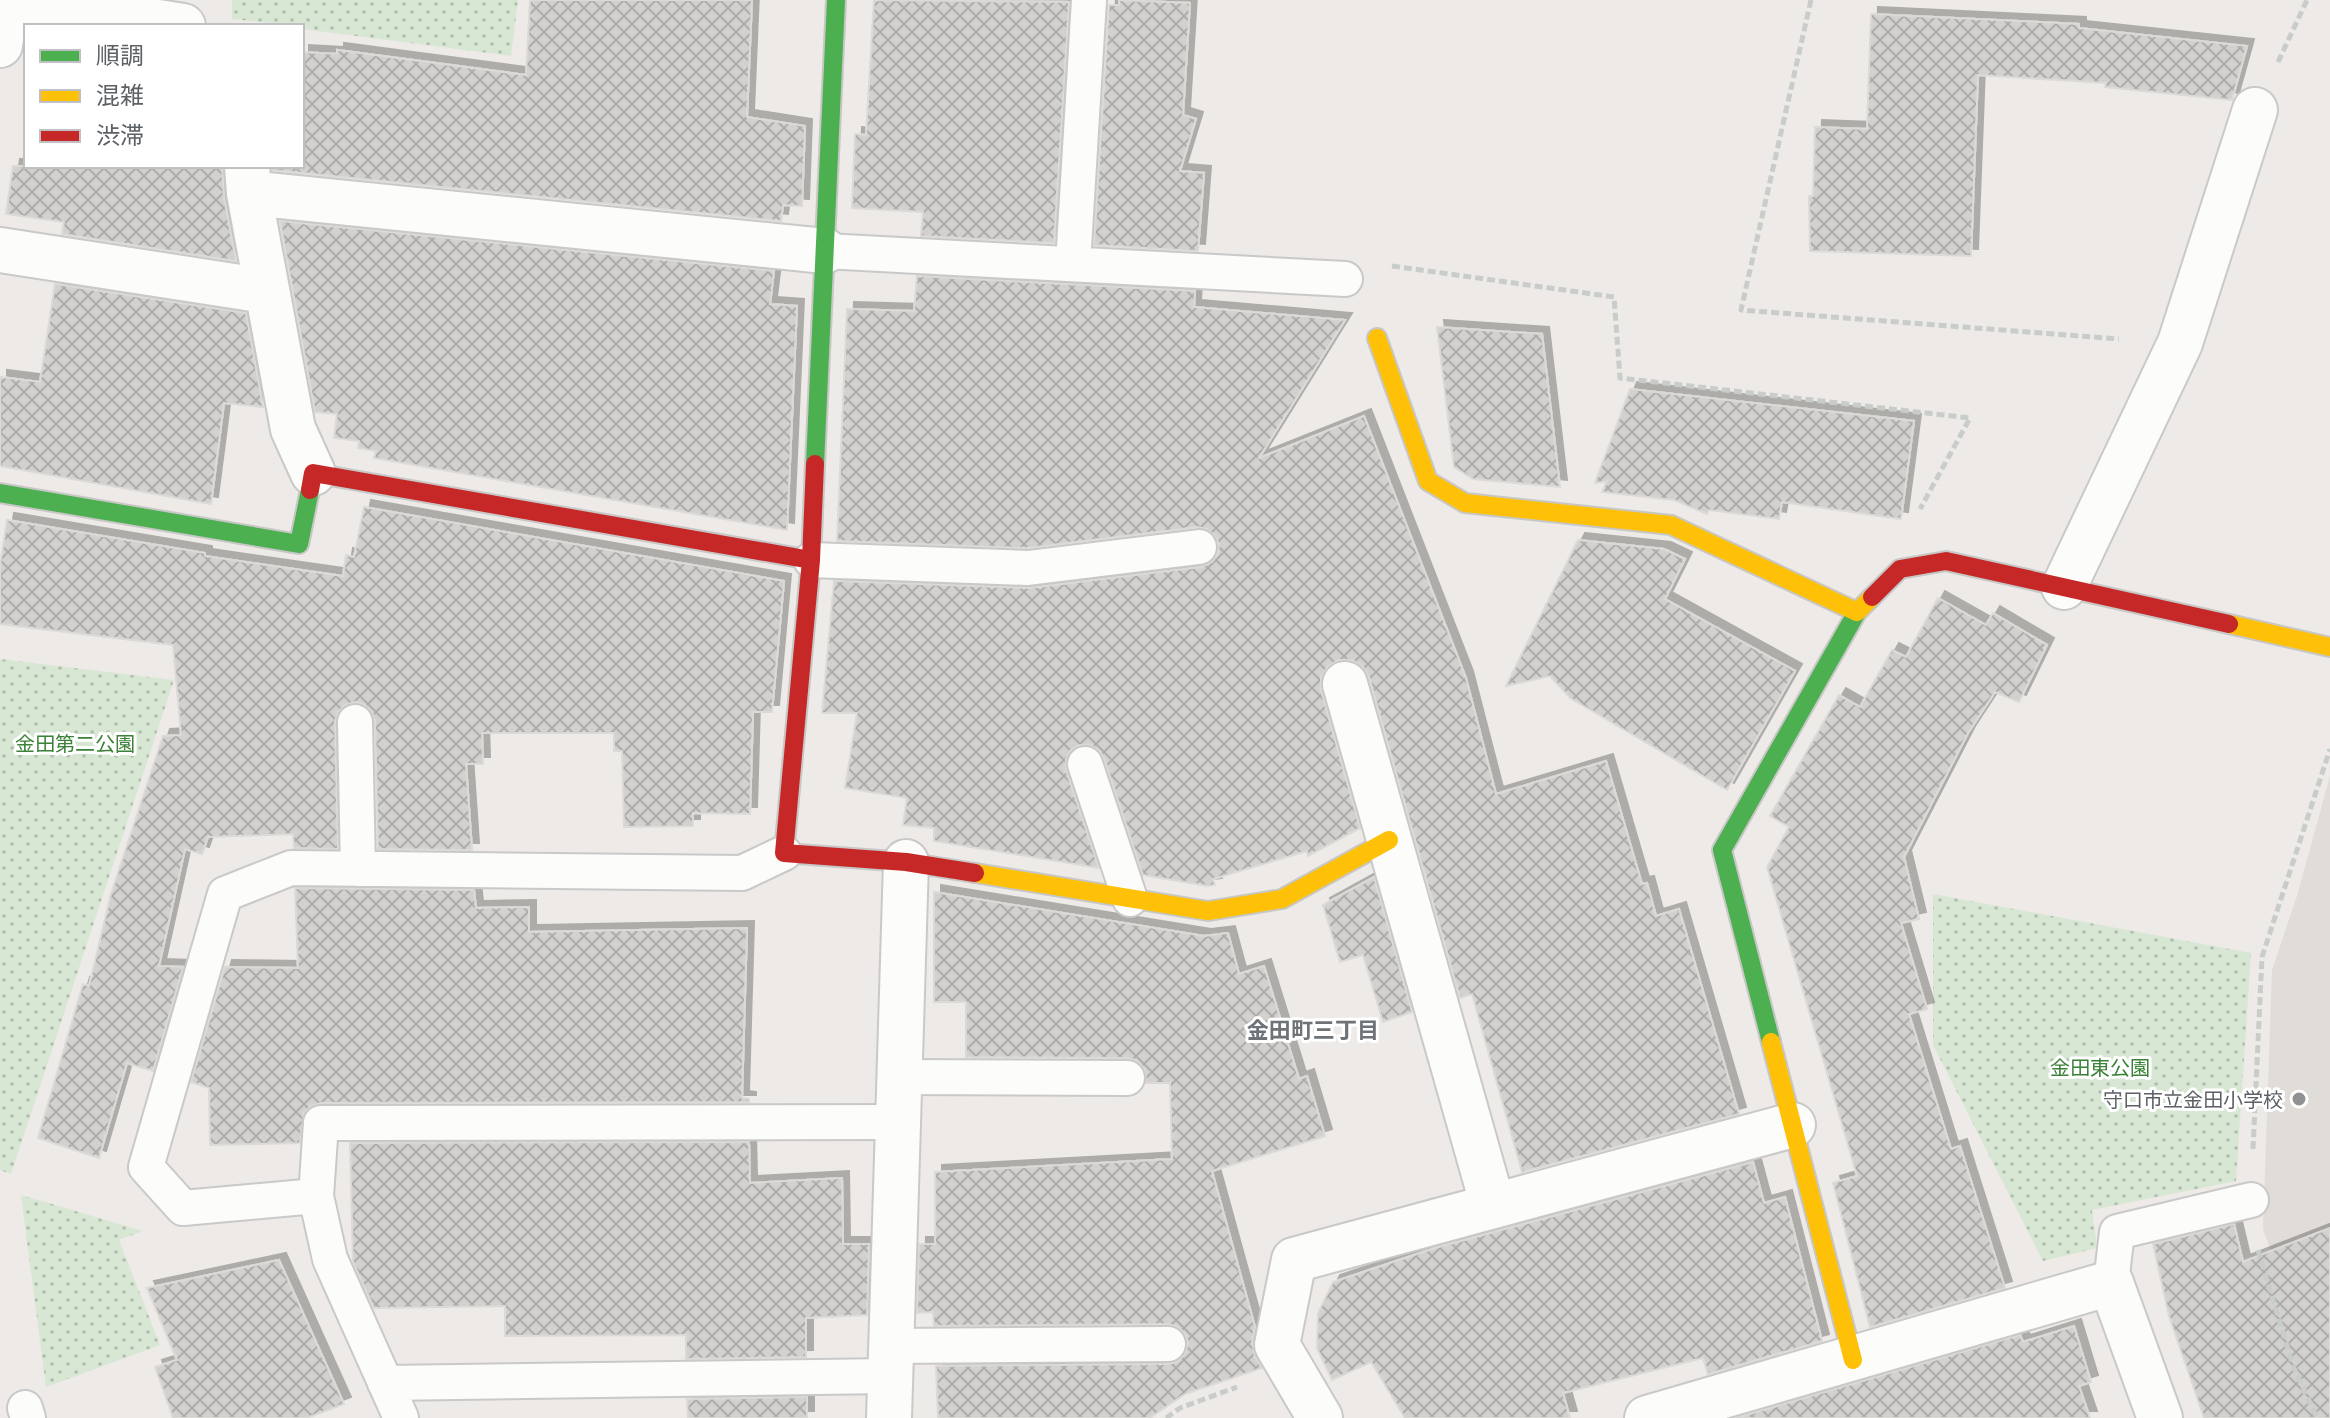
<svg xmlns="http://www.w3.org/2000/svg" width="2330" height="1418" font-family="'Asap Condensed','Noto Sans JP',sans-serif">
  <style>
    .education { fill: #e0dcd7 }
    .park { fill: url(#park-dots) }
    .building { fill: url(#building-cross-hatch); stroke: #dcdad6; stroke-width: 2; filter: url(#shadow) }
    .lines { fill: none; stroke-linecap: round; stroke-linejoin: round }
    .lane-casing { stroke: #c9c9c9; stroke-width: 38 }
    .street-casing { stroke: #c9c9c9; stroke-width: 48 }
    .fast-casing { stroke: #c7c7c6; stroke-width: 22 }
    .slow-casing { stroke: #c7c7c6; stroke-width: 22 }
    .jam-casing { stroke: #c7c7c6; stroke-width: 22 }
    .path { stroke: #c9cdca; stroke-width: 5; stroke-dasharray: 8 4; stroke-linecap: butt }
    .lane { stroke: #fcfcfb; stroke-width: 34 }
    .street { stroke: #fcfcfb; stroke-width: 44 }
    .fast { stroke: #4caf50; stroke-width: 18 }
    .slow { stroke: #ffc107; stroke-width: 18 }
    .jam { stroke: #c62828; stroke-width: 18 }
    .poi-dot { fill: #8f9192; stroke: #fff; stroke-width: 3 }
    .labels { text-anchor: middle; dominant-baseline: central; stroke-width: 6; stroke-linejoin: round; paint-order: stroke }
    .park-label { font-size: 20px; fill: #3b8137; stroke: #fff }
    .poi-label { font-size: 20px; fill: #5d6165; stroke: #fff; text-anchor: end }
    .neighbourhood-label { font-size: 22px; font-weight: bold; fill: #6e7377; stroke: #fff }
  </style>
  <defs>
    <pattern id="park-dots" width="8" height="8" patternUnits="userSpaceOnUse" patternTransform="scale(2)"><rect width="8" height="8" fill="#d7e7d3"/><path d="M2 2h.1M6 6h.1" fill="none" stroke="#b2bfaf" stroke-width="1.8" stroke-linecap="round"/></pattern>
    <pattern id="building-cross-hatch" width="8" height="8" patternUnits="userSpaceOnUse" patternTransform="scale(2)"><rect width="8" height="8" fill="#d3d1d0"/><path d="M0 0l8 8M0 8l8-8" fill="none" stroke="#aeadac"/></pattern>
    <filter id="shadow"><feDropShadow dx="7" dy="-7" stdDeviation="0" flood-color="#0004"/></filter>
  </defs>
  <rect width="100%" height="100%" fill="#edeae7"/>
  <!-- education -->
  <path class="education" d="M2330 776V1418L2263 1229 2272 970 2297 896Z"/>
  <!-- park -->
  <path class="park" d="M232 0H518L511 56 302 29V26L232 19Z
    M0 659 174 680 11 1174 0 1170Z
    M1933 894 2251 953 2236 1181 2092 1210 2097 1248 2043 1261 1933 1045Z
    M21 1195 143 1231 119 1240 160 1345 46 1387Z"/>
  <!-- building -->
  <path class="building" d="M530 0H752L747 117 805 126 802 206 783 205 781 221 272 170V166H302V52L337 54V50L526 75Z
    M874 0 1069 2 1054 243 921 236 923 212 852 208 855 134 866 135Z
    M1119 0 1190 3 1183 115 1196 119 1180 171 1204 173 1198 251 1094 245 1109 5H1119Z
    M1871 14 2079 24V28L2247 46 2232 100 2105 87 2106 83 1978 75 1971 256 1810 251 1809 196H1813L1815 127 1867 129Z
    M13 166H222L224 198 236 261 62 234 64 222 6 214Z
    M280 221 774 271 770 304 797 306 787 530 374 458 376 451 358 448 359 441 334 438 337 414 315 412Z
    M917 276 1195 291 1194 307 1345 320 1259 458 1364 416 1466 678 1496 794 1606 761 1642 884 1647 883 1656 916 1679 909 1739 1114 1522 1172 1472 994 1460 998 1369 677 1363 667 1352 660H1339L1328 666 1321 677V690L1360 828 1308 856 1307 851 1213 879 1215 885 1208 886 1143 875 1104 758 1099 750 1090 745H1079L1071 750 1066 759V770L1099 868 934 841V828L903 825 907 798 845 788 857 713H822L834 581 1030 588 1201 567 1212 562 1218 554 1219 544 1215 536 1207 529 1197 527 1027 548 837 541 847 309 914 311Z
    M55 284 246 313 263 407 224 403 211 504 0 466V377L40 382Z
    M1437 327 1542 334 1560 487 1473 479 1454 467Z
    M1630 389 1914 421 1901 519 1782 502 1779 519 1709 510 1707 514 1674 500 1602 492 1607 481 1595 483Z
    M364 507 784 581 772 712H753L750 814 693 813V826L624 827 622 751H614V733H482L483 764H466L472 850 378 849 375 721 372 712 365 705 355 702 345 705 338 712 335 722 338 849 294 848 293 834 208 837 202 854 185 849 159 966 183 967 153 1071 127 1063 99 1158 38 1138 83 984 89 986 111 894 163 736 181 735 173 645 0 624V565L7 520 205 553V556L343 576 346 555 354 557Z
    M1578 540 1664 549 1685 559 1665 599 1795 671 1727 790 1570 698 1550 676 1506 686Z
    M1938 598 1986 625 1993 613 2047 645 2019 702 1995 692 1968 733 1904 857 1919 919 1901 923 1927 1009 1909 1014 1951 1149 1960 1146 2005 1288 1870 1327 1833 1183 1857 1176 1767 867 1789 827 1770 816 1839 695 1860 707 1892 650 1906 657Z
    M1374 877 1412 1012 1383 1022 1363 955 1340 962 1323 905Z
    M295 888 474 890 476 908 529 907V932L747 928 742 1098 749 1099V1102L321 1103 311 1106 304 1113 300 1143 210 1145 209 1088 191 1082 225 967 298 968Z
    M934 892 1204 936 1228 933 1239 974 1264 966 1299 1079 1307 1076 1325 1136 1212 1171 1255 1327 1252 1341 1255 1357 1262 1368 1185 1394 1150 1418H938L936 1366 1168 1364 1177 1362 1185 1354 1188 1343 1186 1335 1178 1327 1168 1324 934 1326 933 1312 917 1313 919 1244H935V1172L1172 1159 1170 1083H1146L1145 1069 1136 1060 1127 1058 966 1057V1002H934Z
    M749 1142 750 1183 842 1178 843 1244H869L867 1315 806 1318V1357L686 1359V1335L505 1336V1306L374 1308 353 1262 350 1143Z
    M1753 1162 1764 1203 1785 1197 1822 1341 1708 1374 1703 1358 1563 1393 1570 1418H1405L1371 1362 1332 1380 1317 1348 1318 1313 1333 1282 1435 1248Z
    M2234 1224 2243 1262 2330 1228V1418H2204L2169 1316 2153 1244Z
    M279 1260 344 1404 307 1418H173L155 1367 177 1360 147 1288Z
    M2074 1326 2091 1382 2079 1386 2090 1418H1736L2020 1335 2023 1342Z
    M807 1397V1418H688L687 1399Z"/>
  <g class="lines">
    <!-- lane casing -->
    <g class="lane-casing">
      <path id="lane" d="M825 251 1345 279
        M1073 264 1089 0
        M811 560 1028 568 1199 547
        M355 722 358 869
        M1085 764 1130 899
        M900 1077 1127 1078
        M316 1196 183 1208 146 1167 225 894 291 868 742 873 784 853
        M2111 1283 2117 1232 2251 1200
        M892 1346 1168 1344
        M385 1383 890 1376
        M25 1408 28 1418
        M401 1418 330 1259 316 1196 321 1123 898 1122"/>
    </g>
    <!-- street casing -->
    <g class="street-casing">
      <path id="street" d="M18 0 183 26
        M0 45 7 0
        M247 166 249 193 293 429 313 473
        M249 193 825 251
        M0 250 266 291
        M2064 587 2180 343 2255 110
        M1345 684 1493 1206
        M889 1418 906 862
        M1320 1418 1277 1345 1294 1260 1793 1125
        M1647 1418 2111 1283 2160 1418"/>
    </g>
    <!-- fast casing -->
    <g class="fast-casing">
      <path id="fast" d="M815 464 836 0
        M0 493 299 544 310 490
        M1771 1042 1722 850 1857 612"/>
    </g>
    <!-- slow casing -->
    <g class="slow-casing">
      <path id="slow" d="M1377 338 1428 481 1465 503 1671 525 1857 612 1872 597
        M2229 624 2330 647
        M975 873 1208 911 1282 899 1389 840
        M1771 1042 1853 1360"/>
    </g>
    <!-- jam casing -->
    <g class="jam-casing">
      <path id="jam" d="M815 464 811 560 784 853 906 862 975 873
        M310 490 313 473 811 560
        M1872 597 1900 569 1946 561 2229 624"/>
    </g>
    <!-- path -->
    <path class="path" d="M1811 0 1741 310 2119 339
      M2278 62 2307 0
      M1392 266 1614 297 1620 378 1970 418 1920 509
      M2253 1149 2262 957 2330 749
      M2258 1250 2293 1366 2317 1418
      M1166 1418 1180 1408 1237 1387"/>
    <!-- lane -->
    <use href="#lane" class="lane"/>
    <!-- street -->
    <use href="#street" class="street"/>
    <!-- fast -->
    <use href="#fast" class="fast"/>
    <!-- slow -->
    <use href="#slow" class="slow"/>
    <!-- jam -->
    <use href="#jam" class="jam"/>
  </g>
  <!-- markers -->
  <circle class="poi-dot" cx="2299" cy="1099" r="8"/>
  <g class="labels">
    <!-- park labels -->
    <g class="park-label">
      <text x="75" y="743">金田第二公園</text>
      <text x="2100" y="1067">金田東公園</text>
    </g>
    <!-- poi labels -->
    <g class="poi-label">
      <text x="2283" y="1099">守口市立金田小学校</text>
    </g>
    <!-- neighbourhood labels -->
    <g class="neighbourhood-label">
      <text x="1313" y="1030">金田町三丁目</text>
    </g>
  </g>
  <!-- legend -->
  <rect x="24" y="24" width="280" height="144" fill="#ffffff" stroke="#bec0c1" stroke-width="2"/>
  <rect x="40" y="50" width="40" height="12" fill="#4caf50" stroke="#bec0c1" stroke-width="2"/>
  <text x="96" y="64" font-size="24" fill="#5d6165">順調</text>
  <rect x="40" y="90" width="40" height="12" fill="#ffc107" stroke="#bec0c1" stroke-width="2"/>
  <text x="96" y="104" font-size="24" fill="#5d6165">混雑</text>
  <rect x="40" y="130" width="40" height="12" fill="#c62828" stroke="#bec0c1" stroke-width="2"/>
  <text x="96" y="144" font-size="24" fill="#5d6165">渋滞</text>
</svg>
